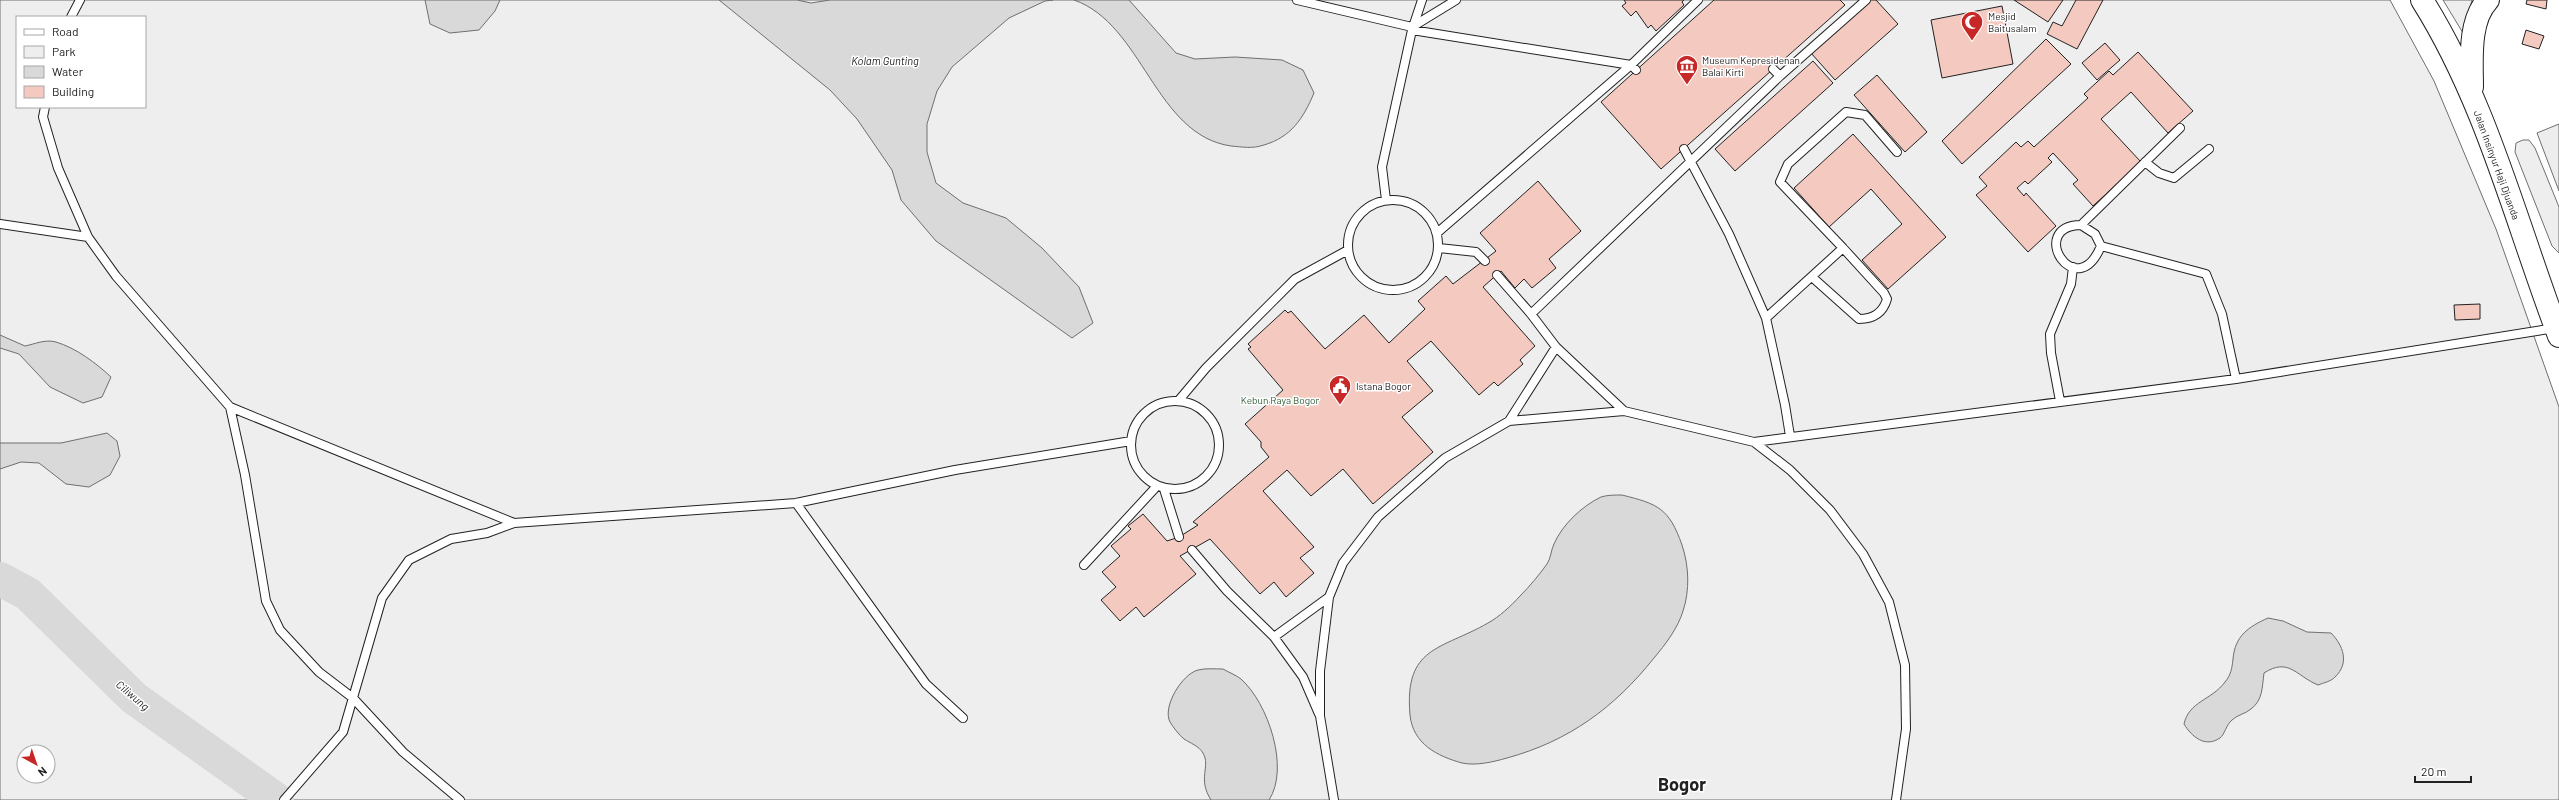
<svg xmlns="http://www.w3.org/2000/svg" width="2559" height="800" font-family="Barlow,sans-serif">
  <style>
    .green { fill: #eee; stroke: #6f6f6f; fill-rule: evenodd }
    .parking { fill: #ededed; stroke: #6f6f6f }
    .water { fill: #d9d9d9; stroke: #6f6f6f }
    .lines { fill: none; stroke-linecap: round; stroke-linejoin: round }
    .river { stroke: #d9d9d9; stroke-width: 34 }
    .building { fill: #f3c9c0; stroke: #222 }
    .lane-casing { stroke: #222; stroke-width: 10 }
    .primary-casing { stroke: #222; stroke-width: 24 }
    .lane { stroke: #fff; stroke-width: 8 }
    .primary { stroke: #fff; stroke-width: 22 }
    .labels { text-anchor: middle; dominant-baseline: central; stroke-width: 3; stroke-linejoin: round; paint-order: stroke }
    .poi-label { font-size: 10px; fill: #222; stroke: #fff; text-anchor: start }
    .street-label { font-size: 10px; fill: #222; stroke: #fff }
    .park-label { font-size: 10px; fill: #2f5e38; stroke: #fff }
    .water-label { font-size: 11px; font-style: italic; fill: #222; stroke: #fff }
    .town-label { font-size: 18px; font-weight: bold; fill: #222; stroke: #fff }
  </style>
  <rect width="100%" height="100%" fill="#fff"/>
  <!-- green -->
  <path class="green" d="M0 0H2390L2434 81 2460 143 2496 229 2559 407V800H0ZM17 17H145V107H17ZM24 752H48V776H24Z
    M2443 0H2472L2463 33Z
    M2523 140H2529L2535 148 2559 207V253L2552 246 2515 152 2516 143Z"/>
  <!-- parking -->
  <path class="parking" d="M2559 124V191L2537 133Z"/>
  <!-- water -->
  <path class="water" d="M425 0H500L495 11 479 30 450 33 430 24Z
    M719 0H797L811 3 830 0H1053L1045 1 1009 18 952 67 937 91 927 124V152L936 183 963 203 1006 218 1042 248 1079 287 1093 323 1072 338 936 241 901 200 892 170 857 119 830 90Z
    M1074 0H1129L1176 53 1195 59 1235 57 1282 60 1303 70 1314 93C1303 119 1291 137 1264 145 1252 149 1243 147 1231 146 1155 135 1143 24 1074 0Z
    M0 335 25 346C35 344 45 339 56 342 76 348 96 363 111 377L102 397 83 403 50 387 19 354 0 348Z
    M107 433 117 441 120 456 110 475 89 487 66 484 39 463 21 462 0 469V443H61Z
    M1622 495C1658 504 1669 508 1682 545 1689 566 1690 590 1683 611 1678 628 1665 645 1654 658 1614 708 1569 741 1507 758 1493 762 1476 766 1462 763 1437 756 1413 744 1410 715 1404 646 1441 650 1488 623 1499 617 1511 606 1520 596 1530 586 1539 575 1547 564 1551 558 1551 550 1554 544 1562 525 1582 506 1601 497 1607 495 1615 495 1622 495Z
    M2268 618 2283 621 2307 632 2331 633C2343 645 2350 663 2335 677 2332 681 2323 683 2318 685 2296 676 2289 657 2264 673 2262 687 2263 700 2251 709 2245 714 2237 715 2232 720 2226 725 2225 734 2220 738 2205 748 2192 737 2184 724 2189 701 2212 700 2225 682 2231 675 2232 668 2233 659 2235 636 2248 627 2268 618Z
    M1223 669C1228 672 1236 675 1241 679 1268 703 1290 768 1269 800H1211C1197 778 1211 767 1203 753 1199 746 1190 743 1184 739 1179 735 1173 727 1170 722 1162 707 1182 674 1198 670 1206 668 1215 669 1223 669Z"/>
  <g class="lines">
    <!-- river -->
    <path class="river" d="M0 579 28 594 134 698 277 800"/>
  </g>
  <!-- building -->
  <path class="building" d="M1624 0H1684L1682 2 1684 5 1656 31 1651 25 1648 28 1636 11 1631 16 1622 6 1626 3Z
    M1714 0H1840L1845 5 1661 169 1601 102Z
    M1869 0H1876L1898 24 1835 80 1811 53Z
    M2014 0H2063L2048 22Z
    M2076 0H2103L2077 49 2047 34 2053 22 2062 26Z
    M2527 0H2547L2546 9 2526 4Z
    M2002 6 2013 64 1942 78 1931 20Z
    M2526 30 2544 36 2539 49 2522 44Z
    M2046 39 2071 64 1962 164 1942 141Z
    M2105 43 2120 60 2097 80 2082 63Z
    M2138 52 2193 111 2168 133 2131 92 2101 119 2141 162 2093 206 2073 184 2078 180 2053 153 2048 158 2052 162 2028 184 2025 181 2017 188 2024 196 2026 193 2056 226 2028 252 1976 195 1987 186 1979 177 2016 142 2021 147 2028 141 2034 147 2088 98 2084 94 2109 71 2113 75Z
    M1813 61 1833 83 1735 171 1715 149Z
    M1877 75 1927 132 1905 152 1854 95Z
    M1853 134 1946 237 1888 289 1862 260 1902 224 1871 189 1829 227 1794 188Z
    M1538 181 1581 231 1549 259 1556 268 1532 288 1524 279 1515 288 1501 271 1483 287 1535 346 1520 360 1523 364 1498 386 1494 382 1479 395 1431 341 1407 361 1433 391 1402 417 1433 452 1373 504 1343 469 1311 496 1287 470 1263 491 1314 547 1300 558 1314 573 1286 597 1274 582 1260 594 1210 539 1180 556 1196 574 1144 617 1136 607 1120 621 1101 600 1116 587 1102 572 1120 556 1111 546 1131 529 1128 526 1143 514 1167 541 1179 537 1198 525 1193 522 1269 457 1261 447V442L1245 424 1283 390 1248 349 1251 347 1248 344 1285 310 1288 313 1291 311 1325 349 1364 315 1389 343 1425 309 1418 301 1446 276 1453 284 1496 251 1480 233Z
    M2480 304V319L2455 320 2454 305Z"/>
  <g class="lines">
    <!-- lane casing -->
    <g class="lane-casing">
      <path id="lane" d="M1297 0 1412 27 1456 0
        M71 17 80 0
        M1412 30 1631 65 1636 70
        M1773 69 1780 76
        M45 107 43 117 58 168 88 237 116 276 230 407 514 523
        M1684 149 1729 234 1766 318 1785 405 1790 436
        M2145 162 2159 173 2174 178 2209 149
        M1348 245a45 45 0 1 1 90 0a45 45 0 1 1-90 0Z
        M1386 200 1382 167 1412 30 1422 0
        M0 224 88 237
        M2081 225 2095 234 2101 246C2076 306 2026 226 2081 225L2180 128
        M1437 233 1631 65 1698 0
        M2101 246 2206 274 2222 314 2236 379
        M1439 248 1476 252 1485 261
        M1843 248 1780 182 1788 164 1846 112 1865 115 1897 152
        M1497 275 1531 314 1780 76 1866 0
        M1531 314 1556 347 1624 411
        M1766 318 1843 248 1884 293 1887 299C1883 313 1873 319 1859 319L1812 277
        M1179 400 1206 368 1295 279 1348 250
        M1131 445a44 44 0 1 1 88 0a44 44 0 1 1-88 0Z
        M2060 401 2051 353 2050 334 2071 284 2073 267
        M230 407 245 475 266 601 280 630 319 672 353 698 403 752 460 800
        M1509 421 1556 347
        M1754 442 2236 379 2555 328
        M1164 489 1179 537
        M796 503 926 684 963 718
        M1192 550 1227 591 1274 637 1303 677 1319 714
        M1084 565 1157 486
        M1274 637 1329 597
        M284 800 343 732 382 598 409 560 451 539 487 533 514 523 796 503 955 470 1131 441
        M1334 800 1320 716V671L1329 597 1343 563 1378 517 1445 458 1509 421 1624 411 1754 442 1790 470 1830 510 1863 554 1889 602 1905 665 1906 729 1896 800"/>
    </g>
    <!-- primary casing -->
    <g class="primary-casing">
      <path id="primary" d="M2422 0C2487 103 2516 223 2559 336
        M2472 87C2472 61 2468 21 2488 0"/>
    </g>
    <!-- lane -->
    <use href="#lane" class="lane"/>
    <!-- primary -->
    <use href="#primary" class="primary"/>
  </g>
  <!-- icons -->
  <defs>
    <g id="mosque-pin" transform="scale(1.15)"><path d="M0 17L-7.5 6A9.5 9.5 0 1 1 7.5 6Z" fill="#c62828" stroke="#fff"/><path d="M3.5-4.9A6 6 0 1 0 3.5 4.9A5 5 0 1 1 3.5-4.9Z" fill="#fff"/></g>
    <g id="museum-pin" transform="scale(1.15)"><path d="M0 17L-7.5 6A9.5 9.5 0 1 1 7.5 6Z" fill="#c62828" stroke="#fff"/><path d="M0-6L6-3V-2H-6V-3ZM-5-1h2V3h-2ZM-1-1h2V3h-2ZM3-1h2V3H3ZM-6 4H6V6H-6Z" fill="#fff"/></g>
    <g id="civic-pin" transform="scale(1.15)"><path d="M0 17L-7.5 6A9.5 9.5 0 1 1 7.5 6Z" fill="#c62828" stroke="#fff"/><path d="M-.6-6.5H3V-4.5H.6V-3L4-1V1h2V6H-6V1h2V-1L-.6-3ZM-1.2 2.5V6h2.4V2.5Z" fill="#fff"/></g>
  </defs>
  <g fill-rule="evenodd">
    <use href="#mosque-pin" x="1972" y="22"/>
    <use href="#museum-pin" x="1687" y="66"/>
    <use href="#civic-pin" x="1340" y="386"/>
  </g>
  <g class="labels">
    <!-- poi labels -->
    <g class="poi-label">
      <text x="1988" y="16">Mesjid<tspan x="1988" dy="12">Baitusalam</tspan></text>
      <text x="1702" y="60">Museum Kepresidenan<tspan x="1702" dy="12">Balai Kirti</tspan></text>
      <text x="1356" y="386">Istana Bogor</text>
    </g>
    <!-- street labels -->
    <g class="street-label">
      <text transform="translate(2497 165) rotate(70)">Jalan Insinyur Haji Djuanda</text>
    </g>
    <!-- park labels -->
    <g class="park-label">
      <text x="1280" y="400">Kebun Raya Bogor</text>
    </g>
    <!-- water labels -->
    <g class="water-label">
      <text x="885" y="60">Kolam Gunting</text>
      <text transform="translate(133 695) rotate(40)">Ciliwung</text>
    </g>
    <!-- town labels -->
    <g class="town-label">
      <text x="1682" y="784">Bogor</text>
    </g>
  </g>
  <!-- legend -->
  <rect x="16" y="16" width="130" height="92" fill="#ffffff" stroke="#a7a7a7"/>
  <rect x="24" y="29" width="20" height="6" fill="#ffffff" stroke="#a7a7a7"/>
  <text x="52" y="36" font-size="12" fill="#222222">Road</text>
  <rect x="24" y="46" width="20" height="12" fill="#eeeeee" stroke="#a7a7a7"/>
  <text x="52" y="56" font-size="12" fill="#222222">Park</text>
  <rect x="24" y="66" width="20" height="12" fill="#d9d9d9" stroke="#a7a7a7"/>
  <text x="52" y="76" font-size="12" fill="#222222">Water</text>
  <rect x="24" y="86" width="20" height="12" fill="#f3c9c0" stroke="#a7a7a7"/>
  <text x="52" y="96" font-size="12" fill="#222222">Building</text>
  <!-- north arrow -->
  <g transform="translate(36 764) rotate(140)"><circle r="19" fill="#ffffff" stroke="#a7a7a7"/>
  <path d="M0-3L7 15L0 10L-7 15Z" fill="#c62828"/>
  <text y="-6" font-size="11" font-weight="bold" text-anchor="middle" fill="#222222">N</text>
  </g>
  <!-- scale -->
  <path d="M2415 776v6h56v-6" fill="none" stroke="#222222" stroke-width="2"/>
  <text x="2421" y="776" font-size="12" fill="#222222" stroke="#ffffff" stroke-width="3" paint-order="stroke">20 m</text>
</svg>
